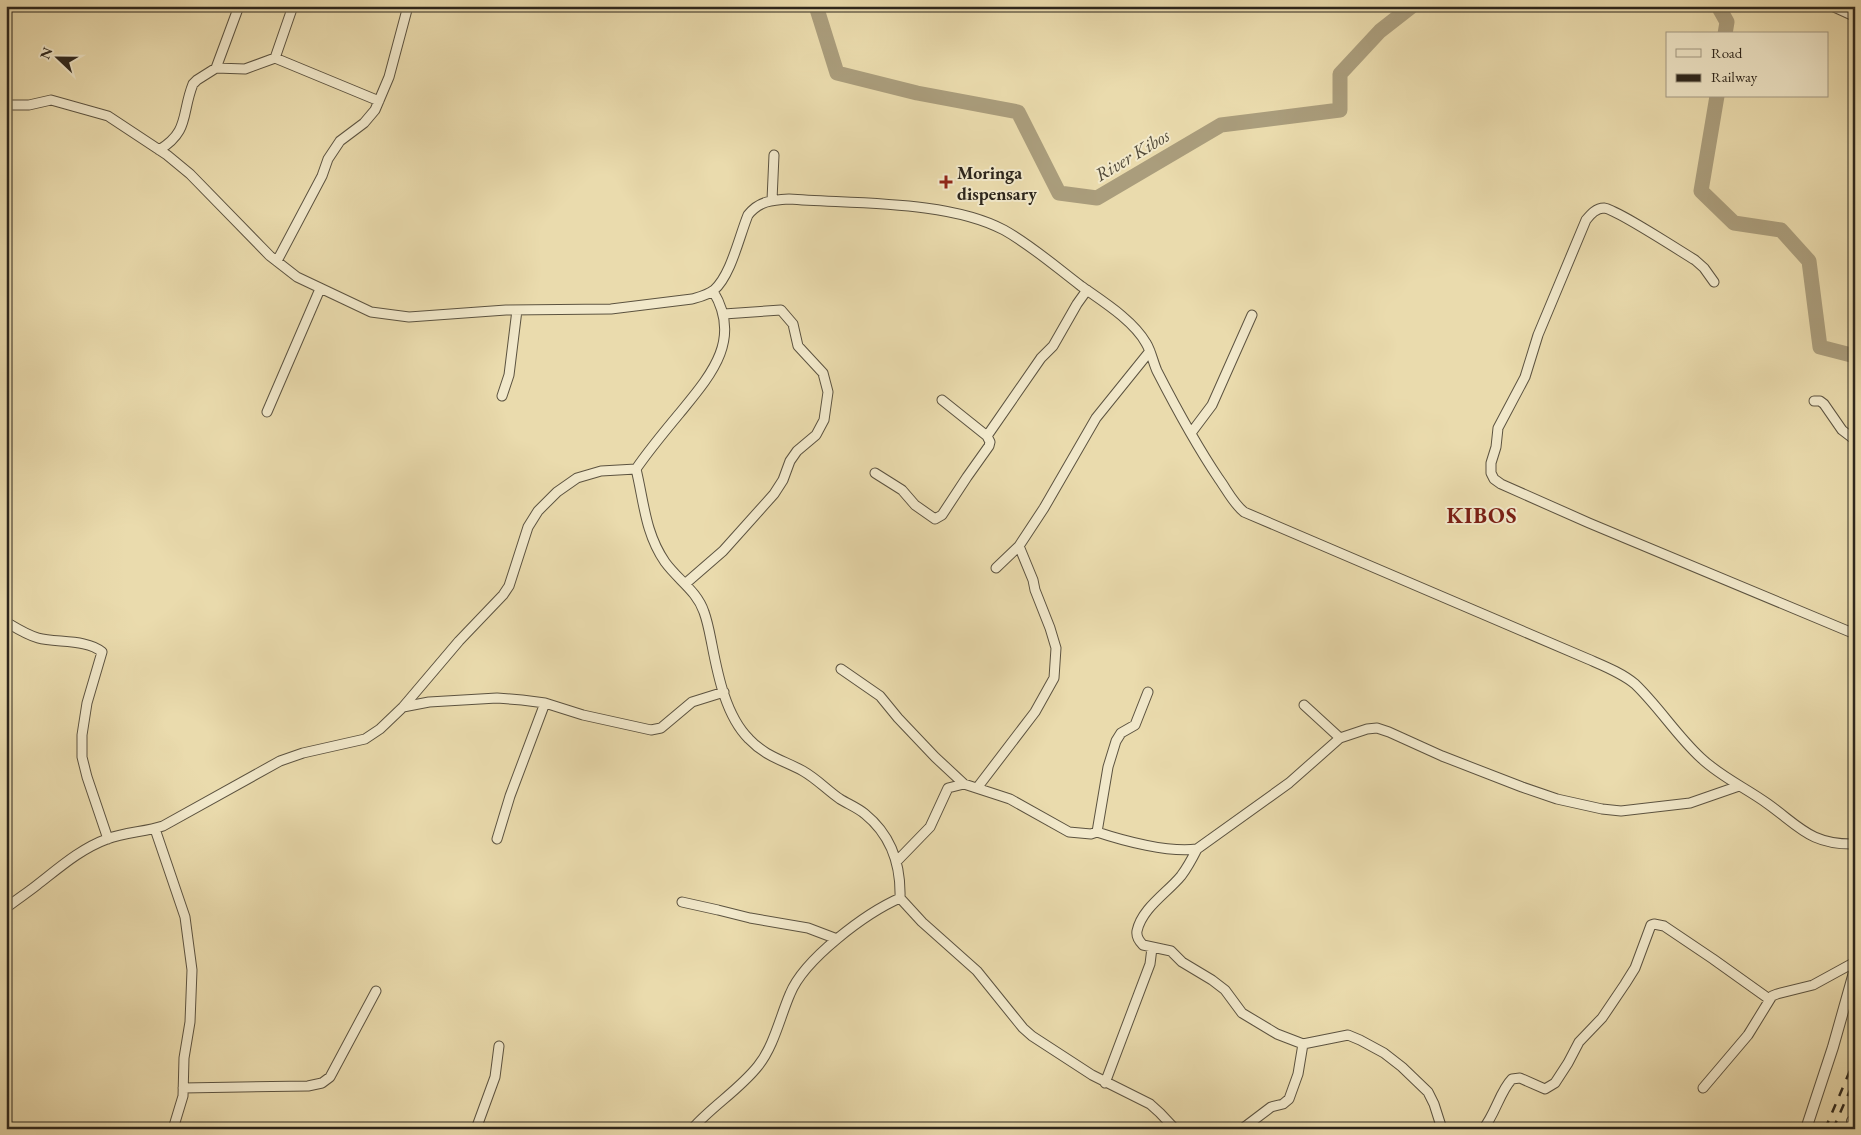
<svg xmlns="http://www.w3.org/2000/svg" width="1861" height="1135" font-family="'EB Garamond',serif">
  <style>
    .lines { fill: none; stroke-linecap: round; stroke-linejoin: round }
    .river { stroke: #aa9d7c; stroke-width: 15 }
    .minor-casing { stroke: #5c5340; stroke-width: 11 }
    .tertiary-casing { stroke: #5c5340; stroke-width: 12 }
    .minor { stroke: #f1e8ca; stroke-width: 9 }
    .tertiary { stroke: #f1e8ca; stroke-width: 10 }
    .rail { stroke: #2d261c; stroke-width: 2.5; stroke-dasharray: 9 9; stroke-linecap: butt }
    .poi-dot { fill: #8f2418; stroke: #f1e8ca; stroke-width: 2 }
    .labels { text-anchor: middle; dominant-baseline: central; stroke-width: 4; stroke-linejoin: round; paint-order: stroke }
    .poi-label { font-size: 18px; font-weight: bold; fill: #2d261c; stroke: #f1e8ca; text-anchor: start }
    .water-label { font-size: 19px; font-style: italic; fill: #524a39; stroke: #f1e8ca }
    .district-label { font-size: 22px; font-weight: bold; letter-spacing: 1px; fill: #7a1f14; stroke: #f1e8ca }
  </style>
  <rect width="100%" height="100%" fill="#eadbad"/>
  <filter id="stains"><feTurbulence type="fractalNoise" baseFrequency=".004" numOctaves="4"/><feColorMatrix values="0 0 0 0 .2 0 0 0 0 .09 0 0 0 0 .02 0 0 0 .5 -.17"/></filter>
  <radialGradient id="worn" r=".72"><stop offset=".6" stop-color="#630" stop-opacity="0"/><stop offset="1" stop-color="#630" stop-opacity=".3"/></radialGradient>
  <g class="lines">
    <!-- river -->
    <path class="river" d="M816 6 837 73 917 93 1018 112 1059 193 1097 198 1221 125 1340 110V74L1380 31 1412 6
      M1718 6 1727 22 1725 34
      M1717 96 1701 191 1734 223 1781 230 1809 261 1820 347 1855 356"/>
    <!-- minor casing -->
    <g class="minor-casing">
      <path id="minor" d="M275 58 293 6
        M216 68 245 69 275 58 379 101
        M6 108 10 105H29L51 100 108 116 167 155 190 174 270 256 297 277 371 312 409 317 506 310 611 309 692 299C699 297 708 295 714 290 731 275 739 237 748 215 759 201 772 200 789 199 853 204 948 200 1004 230 1031 245 1056 267 1081 286 1102 301 1133 320 1146 343 1151 351 1153 362 1157 371 1176 408 1196 445 1219 479 1227 490 1233 503 1244 512L1588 659C1604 666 1622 673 1635 684 1659 707 1677 736 1701 758 1721 777 1746 788 1768 804 1800 827 1811 845 1855 844
        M159 150C190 131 181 114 193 84L197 80 216 68 239 6
        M772 200 774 155
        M277 261 322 176 328 159 340 141 364 123 375 110 389 77 408 6
        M1714 282 1704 268 1695 260C1680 251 1616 209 1604 208 1596 208 1591 214 1586 220L1538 335 1525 377 1498 428 1496 447 1491 463V473L1494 479 1501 484 1589 523 1855 634
        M502 396 509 375 517 310
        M1814 401H1820L1824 404 1842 430 1855 440
        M267 412 320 289
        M1191 433 1212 405 1252 315
        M987 436 1041 358 1053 346 1077 304 1087 290
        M636 469C644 502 645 533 665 562 678 580 697 591 704 612 708 623 710 635 712 645 718 676 726 716 749 739 766 757 783 760 803 771 817 779 827 790 840 799 848 804 858 808 865 814 892 836 901 865 900 898L922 922 977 971 1023 1028 1032 1036 1092 1075 1150 1104 1160 1113 1175 1129
        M875 473 902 490 915 505 935 519 942 515 967 477 989 446 990 442 987 436 942 400
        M996 568 1019 546 1044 508 1096 418 1150 351
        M685 584 723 551 774 494 783 480 790 461 797 451 816 435 824 420 828 392 823 373 798 346 793 324 781 310 724 314
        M6 622C16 628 27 635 38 638 56 643 87 639 102 652L87 703 82 735V757L87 777 108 839
        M841 669 880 696 898 718 935 757 964 784
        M1304 705 1340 738
        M403 707 429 702 497 698 522 700 545 703 583 715 651 730 661 728 692 702 724 692
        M977 788 1035 712 1054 678 1056 648 1050 628 1035 590 1033 580 1019 546
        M155 829 185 917 192 970 190 1022 184 1058 183 1096 173 1129
        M1097 832 1108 767 1116 741 1121 733 1135 725 1148 692
        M497 839 510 796 545 703
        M1197 849C1192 859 1187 868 1181 876 1167 893 1142 908 1137 931 1136 937 1139 941 1143 945L1171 951 1182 962 1212 980 1225 990 1242 1013 1277 1034 1303 1044 1348 1035 1360 1040 1384 1053 1402 1067 1428 1092 1434 1104 1442 1129
        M897 861 930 827 948 788 964 784 1010 799 1069 832 1091 834 1097 832C1124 841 1169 853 1197 849L1289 783 1340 738 1367 729 1377 728 1389 732 1442 756 1522 787 1557 799 1602 809 1621 811 1690 803 1739 786
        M682 902 718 910 750 918 808 928 837 939
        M6 908C16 900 27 893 37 885 59 868 80 849 107 839 125 832 145 832 163 826L280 761 303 753 365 739 380 729 403 707 459 641 503 595 509 586 528 527 538 511 557 492 577 478 601 471 636 469C649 450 664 432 679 414 710 376 743 340 713 291
        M1105 1083 1150 964 1152 948
        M183 1088 308 1086 322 1083 330 1077 376 991
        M1703 1088 1748 1035 1772 996 1777 994 1813 985 1855 962
        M476 1129 495 1077 499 1046
        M692 1129C712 1106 739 1090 758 1066 774 1046 780 1017 790 994 804 959 866 913 900 898
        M1242 1129 1271 1107 1283 1104 1289 1099 1298 1074 1303 1044
        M1483 1129C1495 1115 1500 1091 1512 1079L1520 1078 1545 1089 1555 1083 1568 1063 1579 1042 1602 1018 1625 984 1635 968 1651 925 1654 924 1664 926 1713 959 1769 999"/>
    </g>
    <!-- tertiary casing -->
    <g class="tertiary-casing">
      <path id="tertiary" d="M1833 6 1855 16
        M1852 1121 1855 1122
        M1806 1129 1833 1047 1855 969"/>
    </g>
    <!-- minor -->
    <use href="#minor" class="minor"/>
    <!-- tertiary -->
    <use href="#tertiary" class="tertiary"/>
    <!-- rail -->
    <path class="rail" d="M1825 1129 1855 1059
      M1833 1129 1855 1079"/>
  </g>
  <!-- markers -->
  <path class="poi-dot" d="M943.5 174.5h5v5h5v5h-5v5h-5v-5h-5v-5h5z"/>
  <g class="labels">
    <!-- poi labels -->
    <g class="poi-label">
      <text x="957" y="172">Moringa<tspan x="957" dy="21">dispensary</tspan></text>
    </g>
    <!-- water labels -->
    <g class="water-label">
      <text transform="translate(1132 155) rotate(-31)">River Kibos</text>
    </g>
    <!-- district labels -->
    <g class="district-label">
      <text x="1482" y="515">KIBOS</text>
    </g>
  </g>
  <!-- margin -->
  <rect width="1861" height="1135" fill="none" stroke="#eadbad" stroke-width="25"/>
  <rect x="8" y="8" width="1846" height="1120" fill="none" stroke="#2d261c" stroke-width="2.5"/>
  <rect x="12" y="12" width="1836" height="1110" fill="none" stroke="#2d261c"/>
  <!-- legend -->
  <rect x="1666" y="32" width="162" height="65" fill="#f1e8ca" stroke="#a39a84"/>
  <rect x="1676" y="49" width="25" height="8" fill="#f1e8ca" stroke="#a39a84"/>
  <text x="1711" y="58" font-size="15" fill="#2d261c">Road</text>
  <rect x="1676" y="74" width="25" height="8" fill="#2d261c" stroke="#a39a84"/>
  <text x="1711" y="82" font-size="15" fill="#2d261c">Railway</text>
  <!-- north arrow -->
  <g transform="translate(58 58) rotate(292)" stroke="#f1e8ca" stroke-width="4" paint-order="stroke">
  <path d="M0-4L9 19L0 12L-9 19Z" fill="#2d261c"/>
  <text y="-8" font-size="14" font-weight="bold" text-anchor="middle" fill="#2d261c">N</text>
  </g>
  <rect width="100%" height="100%" filter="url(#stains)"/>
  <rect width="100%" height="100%" fill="url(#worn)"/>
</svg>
